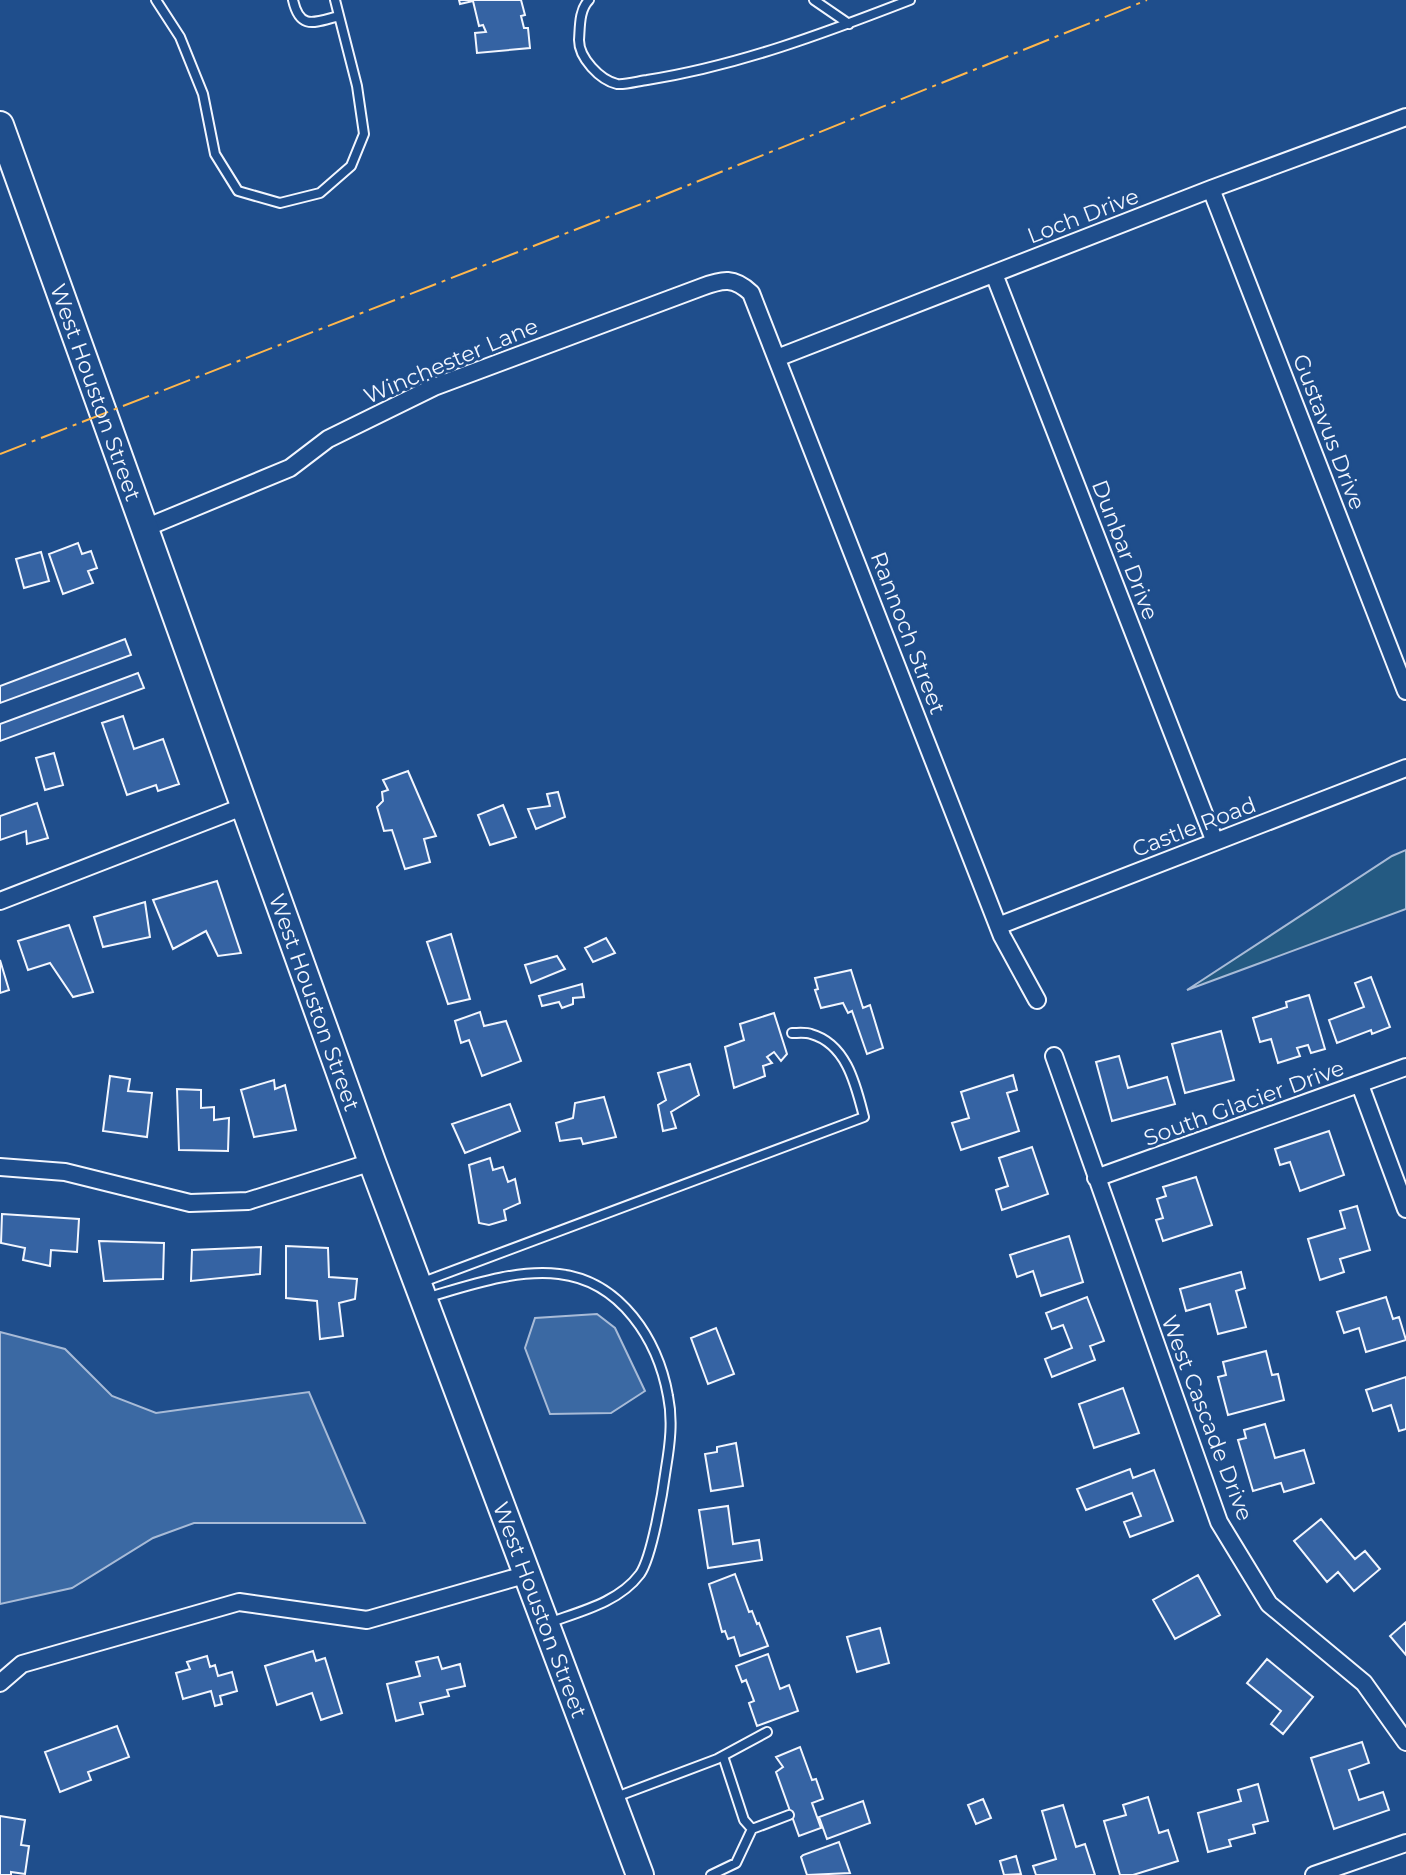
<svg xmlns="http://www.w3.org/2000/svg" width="1406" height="1875" font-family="Montserrat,sans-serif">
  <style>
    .green { fill: #245a82; stroke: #a8bbd7; stroke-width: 2 }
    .water { fill: #3b69a3; stroke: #a8bbd7; stroke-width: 2 }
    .building { fill: #3563a3; stroke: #f2f6ff; stroke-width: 2 }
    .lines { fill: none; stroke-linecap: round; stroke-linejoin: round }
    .lane-casing { stroke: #f2f6ff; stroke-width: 12 }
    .street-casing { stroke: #f2f6ff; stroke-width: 20 }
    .primary-casing { stroke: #f2f6ff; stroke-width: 30 }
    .lane { stroke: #1f4e8c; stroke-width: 8 }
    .street { stroke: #1f4e8c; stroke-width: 16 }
    .primary { stroke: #1f4e8c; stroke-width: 26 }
    .power { stroke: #ffb74d; stroke-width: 2; stroke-dasharray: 28 6 4 6; stroke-linecap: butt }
    .labels { text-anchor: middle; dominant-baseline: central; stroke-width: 6; stroke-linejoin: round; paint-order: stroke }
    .street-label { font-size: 22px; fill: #f2f6ff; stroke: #1f4e8c }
  </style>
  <rect width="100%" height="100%" fill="#1f4e8c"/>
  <!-- green -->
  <path class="green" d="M1406 850V909L1187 990 1392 856Z"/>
  <!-- water -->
  <path class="water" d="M597 1314 615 1328 645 1391 611 1413 550 1414 525 1348 535 1318Z
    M0 1332 65 1349 112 1396 156 1413 309 1392 365 1523H194L153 1538 72 1588 0 1604Z"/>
  <!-- building -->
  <path class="building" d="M459 0H521L525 15 521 16 524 28H528L530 48 477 53 475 33 486 32 483 25 479 26 473 1 460 4Z
    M78 543 82 554 91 551 97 568 88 571 93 583 63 594 49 554Z
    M41 552 49 581 24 588 16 559Z
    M125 639 131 655 0 703V686Z
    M138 673 144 688 0 741V724Z
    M123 716 134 749 163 739 179 784 158 791 156 785 127 795 102 723Z
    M54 753 63 785 45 790 36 758Z
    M408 771 436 836 424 839 430 862 405 869 392 830 384 831 377 807 383 801 382 792 388 790 383 780Z
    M558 792 565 817 536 829 528 809 550 806 547 794Z
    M37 803 48 838 27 844 26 831 0 840V816Z
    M503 805 516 837 490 845 478 815Z
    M217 881 241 953 218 956 206 931 173 949 153 900Z
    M145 902 150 937 103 947 94 917Z
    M69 925 93 992 73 997 50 963 28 970 18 941Z
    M451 934 470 999 448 1004 427 942Z
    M606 938 615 953 593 962 585 948Z
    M557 956 565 969 531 983 525 965Z
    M0 960 9 990 0 993Z
    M851 970 863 1008 870 1005 883 1048 867 1054 852 1011 848 1013 843 1003 821 1008 815 990 818 989 815 978Z
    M1371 977 1390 1027 1372 1034 1371 1030 1337 1043 1329 1020 1364 1007 1355 983Z
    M582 984 584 997 573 998V1004L562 1008 559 1002 542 1006 539 996Z
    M1309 995 1325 1049 1311 1053 1308 1045 1297 1048 1300 1056 1278 1063 1271 1039 1260 1042 1253 1018 1287 1007 1286 1002Z
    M480 1012 484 1026 506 1021 521 1061 482 1076 469 1040 461 1043 455 1021Z
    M774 1013 787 1054 781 1061 774 1052 767 1057 772 1063 763 1066 765 1076 734 1088 725 1047 744 1040 740 1024Z
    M1221 1031 1234 1080 1185 1093 1172 1044Z
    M1119 1056 1128 1088 1167 1077 1175 1104 1112 1121 1096 1062Z
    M690 1064 699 1095 671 1112 676 1128 663 1131 658 1105 666 1100 658 1073Z
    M1013 1075 1017 1090 1007 1093 1019 1131 961 1150 952 1123 969 1118 961 1092Z
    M110 1076 130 1079 128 1091 152 1093 147 1137 103 1131Z
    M274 1080 275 1089 285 1085 296 1130 254 1137 241 1090Z
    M177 1089 201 1090V1108L214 1107V1120L229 1118 228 1151 179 1150Z
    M604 1097 616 1137 583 1144 581 1138 560 1141 556 1123 573 1118 575 1103Z
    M510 1104 520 1131 465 1153 452 1124Z
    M1329 1131 1344 1175 1300 1191 1290 1162 1280 1165 1275 1149Z
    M1032 1147 1048 1194 1002 1210 996 1190 1008 1186 999 1158Z
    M490 1158 493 1170 503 1167 508 1182 515 1179 520 1203 504 1210 506 1220 489 1225 479 1223 469 1165Z
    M1196 1177 1212 1225 1163 1241 1156 1220 1163 1218 1157 1199 1166 1196 1163 1187Z
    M1357 1206 1370 1250 1340 1259 1344 1272 1320 1280 1308 1239 1345 1228 1340 1211Z
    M2 1214 79 1219 77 1252 51 1250 50 1266 23 1260 25 1248 1 1243Z
    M1069 1236 1083 1282 1041 1296 1033 1271 1017 1277 1010 1255Z
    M99 1241 164 1243 163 1279 104 1281Z
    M286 1246 328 1248 329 1277 357 1279 355 1299 339 1303 343 1336 320 1339 317 1301 286 1298Z
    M261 1247 260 1274 191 1281 192 1250Z
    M1241 1272 1245 1288 1236 1291 1246 1327 1218 1334 1210 1304 1186 1311 1180 1289Z
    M1087 1297 1104 1341 1090 1346 1095 1360 1052 1377 1045 1359 1072 1348 1063 1325 1052 1329 1046 1313Z
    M1386 1297 1393 1319 1399 1317 1406 1340 1366 1352 1359 1328 1344 1333 1337 1312Z
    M716 1328 734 1374 708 1384 691 1338Z
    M1266 1351 1272 1375 1278 1374 1284 1400 1228 1415 1218 1377 1226 1375 1223 1362Z
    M1406 1377V1429L1399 1431 1391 1405 1373 1411 1366 1390Z
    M1123 1388 1139 1433 1094 1448 1079 1404Z
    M1265 1424 1275 1458 1304 1450 1314 1483 1284 1492 1281 1483 1253 1491 1238 1440 1246 1438 1244 1430Z
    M736 1443 743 1486 711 1491 705 1454 717 1452V1447Z
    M1130 1469 1133 1478 1154 1470 1173 1521 1130 1537 1124 1522 1141 1516 1132 1493 1086 1510 1077 1489Z
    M728 1506 733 1544 759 1540 762 1560 708 1568 699 1510Z
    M1321 1519 1355 1559 1365 1551 1380 1569 1354 1591 1338 1572 1327 1582 1294 1541Z
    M735 1574 749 1612 752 1611 757 1624 759 1623 768 1646 740 1656 734 1637 728 1639 725 1631 722 1632 709 1584Z
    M1198 1575 1220 1615 1175 1639 1153 1600Z
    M1406 1622V1655L1390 1636Z
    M880 1628 889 1663 857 1672 847 1637Z
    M313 1651 316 1661 325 1658 342 1713 321 1720 312 1693 277 1705 265 1666Z
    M768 1654 780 1689 789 1685 798 1711 757 1726 749 1703 754 1701 746 1680 742 1682 736 1666Z
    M207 1656 210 1667 215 1665 218 1676 232 1672 237 1691 220 1696 222 1704 215 1706 211 1691 183 1699 176 1673 190 1669 187 1662Z
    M438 1657 442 1669 460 1664 465 1686 447 1690 449 1696 420 1703 423 1714 396 1721 387 1684 420 1676 416 1662Z
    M1267 1659 1313 1697 1283 1734 1271 1724 1281 1711 1247 1683Z
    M117 1726 129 1757 88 1772 91 1780 60 1792 45 1752Z
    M1362 1742 1369 1763 1349 1770 1359 1800 1383 1792 1389 1810 1334 1829 1311 1758Z
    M800 1747 812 1780 816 1779 823 1799 812 1803 821 1828 799 1836 776 1772 783 1767 776 1757Z
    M1258 1784 1268 1821 1253 1825 1255 1833 1229 1840 1231 1846 1208 1852 1198 1813 1241 1801 1238 1790Z
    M1148 1797 1159 1833 1168 1830 1178 1861 1133 1875H1120L1104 1821 1126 1815 1123 1805Z
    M983 1799 991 1818 976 1824 968 1805Z
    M863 1801 870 1823 827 1839 819 1817Z
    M1063 1805 1076 1847 1085 1844 1095 1875H1036L1033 1866 1056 1859 1042 1811Z
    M0 1816 25 1820 21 1845 29 1846 25 1874 11 1872V1875H0Z
    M839 1842 850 1873 807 1875 801 1857 803 1855Z
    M1016 1856 1021 1874 1004 1875 1000 1861Z"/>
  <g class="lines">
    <!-- lane casing -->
    <g class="lane-casing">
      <path id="lane" d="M156 0 180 37 203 94 215 154 238 191 280 203 320 193 351 166 364 134 357 86 335 0
        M293 0C300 31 315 22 339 16
        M589 0C579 10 580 27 579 40 579 58 600 80 617 84 625 85 639 81 647 80 737 66 825 33 910 0
        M814 0 849 24
        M423 1282 864 1117C856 1086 847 1044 811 1034 806 1032 798 1033 792 1033
        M429 1297C470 1285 516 1269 559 1274 621 1281 658 1340 668 1396 673 1420 670 1444 666 1468 663 1491 652 1557 640 1574 619 1602 582 1611 551 1622
        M723 1756 744 1820 752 1829
        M616 1797 717 1759 767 1732
        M711 1875 736 1863 752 1829 789 1815"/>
    </g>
    <!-- street casing -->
    <g class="street-casing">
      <path id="street" d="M1211 189 1406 691
        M994 274 1215 842
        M777 358 1211 189 1406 117
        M145 528 290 468 328 439 434 387 702 287C723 279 734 277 751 293L1002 936 1037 1000
        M0 901 245 806
        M998 926 1406 768
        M1054 1056 1219 1522 1269 1604 1364 1683 1406 1742
        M1360 1085 1406 1209
        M0 1167 65 1172 190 1203 248 1201 372 1162
        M1096 1178 1406 1067
        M0 1683 22 1664 239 1602 367 1620 528 1574
        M1314 1875 1406 1843"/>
    </g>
    <!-- primary casing -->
    <g class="primary-casing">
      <g id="primary">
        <path id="s1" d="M0 125 372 1162 640 1875"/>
      </g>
    </g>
    <!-- lane -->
    <use href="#lane" class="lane"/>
    <!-- street -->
    <use href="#street" class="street"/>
    <!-- primary -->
    <use href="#primary" class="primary"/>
    <!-- power -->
    <path class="power" d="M0 454 654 199 1147 0"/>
  </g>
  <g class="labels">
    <!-- street labels -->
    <g class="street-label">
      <text transform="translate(1083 216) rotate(-21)">Loch Drive</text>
      <text transform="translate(451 361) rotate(-23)">Winchester Lane</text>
      <text stroke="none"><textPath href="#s1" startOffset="284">West Houston Street</textPath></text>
      <text transform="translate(1329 432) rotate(69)">Gustavus Drive</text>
      <text transform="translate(1125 550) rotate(69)">Dunbar Drive</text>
      <text transform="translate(908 633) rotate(69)">Rannoch Street</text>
      <text transform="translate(1194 827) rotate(-21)">Castle Road</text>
      <text stroke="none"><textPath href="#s1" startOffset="932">West Houston Street</textPath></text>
      <text transform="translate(1244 1103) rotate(-20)">South Glacier Drive</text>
      <text transform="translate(1207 1418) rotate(69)">West Cascade Drive</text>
      <text stroke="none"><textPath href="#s1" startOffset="1580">West Houston Street</textPath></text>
    </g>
  </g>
</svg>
